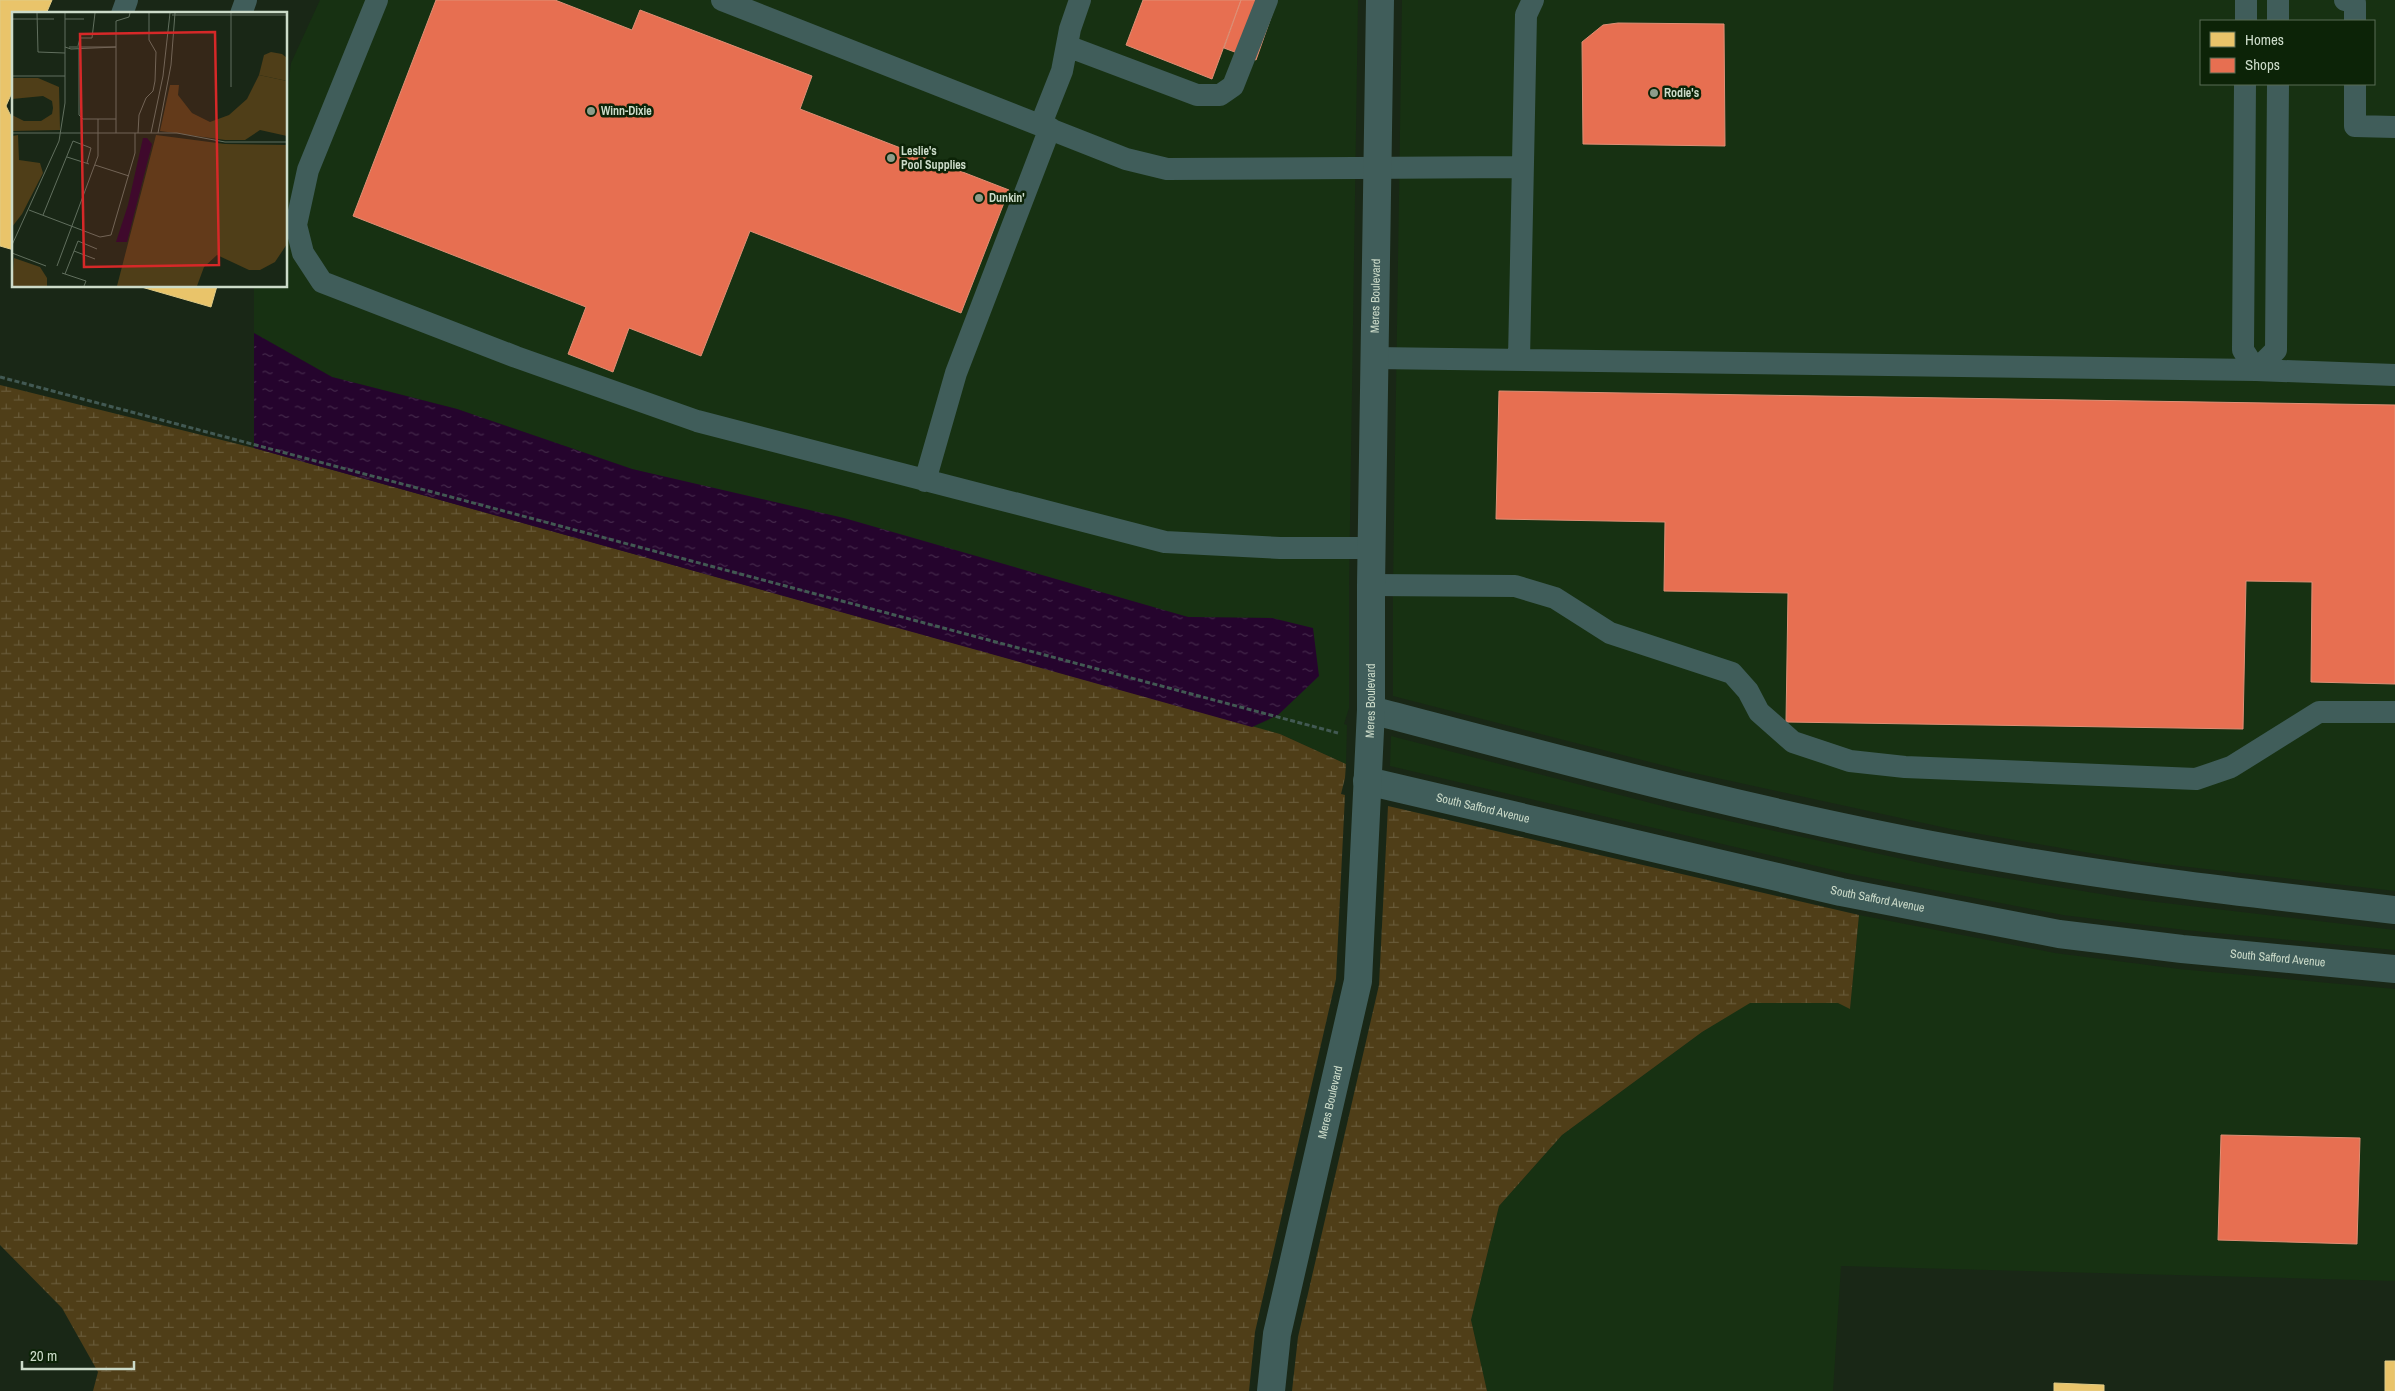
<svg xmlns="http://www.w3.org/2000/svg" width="2395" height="1391" font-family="'Archivo Narrow',sans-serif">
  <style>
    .built { fill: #173112; fill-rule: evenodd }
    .wetland { fill: url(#wetland-marsh) }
    .water { fill: url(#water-ripples) }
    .homes { fill: #e9c46a; stroke: #e0cb86 }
    .shops { fill: #e76f51; stroke: #df8f75 }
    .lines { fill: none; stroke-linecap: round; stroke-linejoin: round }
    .path { stroke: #425953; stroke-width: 3; stroke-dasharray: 5 2.5; stroke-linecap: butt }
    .service { stroke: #405d5a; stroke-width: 22 }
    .minor { stroke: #405d5a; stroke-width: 28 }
    .poi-dot { fill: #8d9c8a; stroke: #0c2307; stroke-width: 2 }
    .labels { text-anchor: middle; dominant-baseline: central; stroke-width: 5; stroke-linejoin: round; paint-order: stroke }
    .poi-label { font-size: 12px; font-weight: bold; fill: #ccdbc9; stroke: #0c2307; text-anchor: start }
    .street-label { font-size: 12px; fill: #ccdbc9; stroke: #0c2307 }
    .inset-road { fill: none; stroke: #616f5e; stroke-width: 1 }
    .view { fill: #d62828; fill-opacity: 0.15; stroke: #d62828; stroke-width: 2.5 }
    .inset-edge { fill: none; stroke: #ccdbc9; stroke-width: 2.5 }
  </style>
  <defs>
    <pattern id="wetland-marsh" width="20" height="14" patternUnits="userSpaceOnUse" patternTransform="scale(1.25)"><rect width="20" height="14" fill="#4f3e18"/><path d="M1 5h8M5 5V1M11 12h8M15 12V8" fill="none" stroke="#675938"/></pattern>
    <pattern id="water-ripples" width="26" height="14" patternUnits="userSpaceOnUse" patternTransform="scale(1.25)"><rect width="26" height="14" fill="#25042d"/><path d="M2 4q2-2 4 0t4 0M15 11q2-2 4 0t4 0" fill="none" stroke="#43284a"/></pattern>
  </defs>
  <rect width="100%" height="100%" fill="#192716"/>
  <!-- built -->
  <path class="built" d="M320 0H1358L1349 586V708L1344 724 1347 725 1346 764 1280 734 1252 727 1269 720 1272 618 1188 617 1023 571 632 469 457 409 332 377 254 333V286H286V106L291 63Z
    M1402 0H2395V891L2137 861 1951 829 1685 771 1393 696V586ZM2201 21H2374V84H2201Z
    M1391 736 1674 809 1943 868 2131 899 2395 930V950L2185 930 2063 915 1846 873 1390 766Z
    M1859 915 2055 953 2179 969 2395 989V1281L1841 1266 1833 1391H1487L1471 1320 1499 1206 1562 1135 1702 1032 1750 1002 1838 1003 1850 1008Z"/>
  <!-- wetland -->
  <path class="wetland" d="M0 385 254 448 1280 734 1346 764 1345 778 1341 794 1345 795 1336 979 1255 1332 1249 1391H93L98 1372 62 1308 0 1245Z
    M1388 806 1859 915 1850 1009 1838 1003H1750L1702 1032 1562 1135 1499 1206 1471 1320 1487 1391H1292L1298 1337 1379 985Z"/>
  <!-- water -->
  <path class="water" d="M254 333 332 377 457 409 632 469 844 518 1188 617 1272 618 1313 628 1319 676 1278 715 1252 727 254 448Z"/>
  <!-- homes -->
  <path class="homes" d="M0 0H52L46 14H14V88L6 106 14 122V250L0 246Z
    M138 286H217L211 307Z
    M2385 1361H2395V1391H2385Z
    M2054 1383 2104 1385V1391H2054Z"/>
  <!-- shops -->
  <path class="shops" d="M436 0H555L632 30 640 10 812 76 800 109 1009 190 961 313 750 231 701 356 629 328 613 372 568 354 586 307 353 216Z
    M1143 0H1241L1212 79 1126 45Z
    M1241 0H1277L1256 60 1224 48Z
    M1618 23 1724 24 1725 146 1583 144 1582 42 1603 25Z
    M1499 391 2395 405V684L2311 682 2312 582 2246 581 2243 729 1786 722 1788 593 1664 591 1665 522 1496 519Z
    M2221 1135 2360 1138 2357 1244 2218 1240Z"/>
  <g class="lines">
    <!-- path -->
    <path class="path" d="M0 377 1338 733"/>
    <!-- service -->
    <path class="service" d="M377 0 308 170 296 225 303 253 322 282 516 357 697 421 1165 542 1280 548H1372
      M722 0 1126 159 1167 169 1522 167
      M2345 0 2355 3V21
      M122 14 127 0
      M241 14 246 0
      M2246 21V0
      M2278 21V0
      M1067 46 1197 95H1220L1233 86 1267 0
      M2245 84 2243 350 2256 370 2276 350 2278 84
      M2355 84V126L2395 127
      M1041 124 1062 71 1070 29 1080 0
      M1374 358 2256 370 2395 375
      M1519 359 1526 15 1533 0
      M925 481 956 373 1050 128
      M1371 585 1515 586 1555 598 1610 633 1732 673 1748 691 1759 712 1793 742 1850 761 1905 767 2196 779 2231 767 2319 712H2395"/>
    <!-- minor -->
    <g class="minor">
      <path d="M1371 710C1562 760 1753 812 1948 848 2096 876 2245 893 2395 910"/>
      <path id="s1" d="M1367 781 1841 892 2059 934 2182 949 2395 969"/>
      <path id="s2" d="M1271 1391 1277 1334 1358 981 1371 710V585L1380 0"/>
    </g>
  </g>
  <!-- markers -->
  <g class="poi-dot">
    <circle cx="1654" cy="93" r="5"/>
    <circle cx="591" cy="111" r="5"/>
    <circle cx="891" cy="158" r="5"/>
    <circle cx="979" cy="198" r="5"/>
  </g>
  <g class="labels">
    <!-- poi labels -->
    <g class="poi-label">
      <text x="1664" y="93">Rodie's</text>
      <text x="601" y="111">Winn-Dixie</text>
      <text x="901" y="151">Leslie's<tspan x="901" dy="14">Pool Supplies</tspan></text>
      <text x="989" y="198">Dunkin'</text>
    </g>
    <!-- street labels -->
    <g class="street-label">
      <text stroke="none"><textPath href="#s2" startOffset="1105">Meres Boulevard</textPath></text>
      <text stroke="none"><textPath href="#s2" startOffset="700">Meres Boulevard</textPath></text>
      <text stroke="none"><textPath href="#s1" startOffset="119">South Safford Avenue</textPath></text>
      <text stroke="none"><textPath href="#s1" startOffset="524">South Safford Avenue</textPath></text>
      <text stroke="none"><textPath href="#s1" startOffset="929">South Safford Avenue</textPath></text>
      <text stroke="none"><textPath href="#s2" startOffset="295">Meres Boulevard</textPath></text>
    </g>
  </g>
  <!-- overview -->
  <g transform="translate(12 12)">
    <rect width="275" height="275" fill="#192716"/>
    <path d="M2 246 28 255 35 266V274H0Z" fill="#4f3e18"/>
    <path d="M259 40 270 42 275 46V69L247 63 252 43ZM0 66H26L47 75 48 118 0 119V103L12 109H29L40 102 41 96 40 89 31 84 0 87ZM6 123 7 148 28 151 31 161 10 202 0 215V124Z" fill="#4f3e18"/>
    <path d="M247 63 275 69V124L248 118 233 128H213L148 119 158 73H167L166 83 180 101 198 110 217 103 235 87ZM144 123 213 132 275 133V232L263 250 248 258H237L205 243 192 255 185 274H105Z" fill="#4f3e18"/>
    <path d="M131 126H135L140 132 115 230H104L116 193Z" fill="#25042d"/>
    <path class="inset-road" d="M25 1 26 40 53 41M160 3H275M0 7H42M53 7H72M66 34 68 26H80L83 1M53 35 59 37 104 35H57M67 37V103L71 107H104M0 64H53M219 75V1M0 121H165L213 130H275M104 121V9L117 5 118 1M126 121 127 103 134 86 141 79 143 69 144 40 137 28V1M139 121 151 64 158 1M146 121 159 53 163 1M55 145 77 152M83 153 117 164M17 198 88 225 99 223 123 141V121M31 203 61 129 79 136 75 151M0 233 47 129 53 91V1M62 239 83 247M0 241 34 254M45 254 86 144V107M50 261 74 269 72 274M53 262 66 229 85 237"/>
    <path class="view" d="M203 20 207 253 72 255 68 22Z"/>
    <rect width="275" height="275" class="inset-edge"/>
  </g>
  <!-- legend -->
  <rect x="2200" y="20" width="175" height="65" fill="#0c2307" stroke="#596d55"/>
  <rect x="2210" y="32" width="25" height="15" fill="#e9c46a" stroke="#596d55"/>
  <text x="2245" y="45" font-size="15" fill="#ccdbc9">Homes</text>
  <rect x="2210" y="58" width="25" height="15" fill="#e76f51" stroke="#596d55"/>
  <text x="2245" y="70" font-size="15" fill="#ccdbc9">Shops</text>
  <!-- scale -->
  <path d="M22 1361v8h112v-8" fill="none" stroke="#ccdbc9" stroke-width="2.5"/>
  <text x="30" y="1361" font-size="15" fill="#ccdbc9" stroke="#0c2307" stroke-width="4" paint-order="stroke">20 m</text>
</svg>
